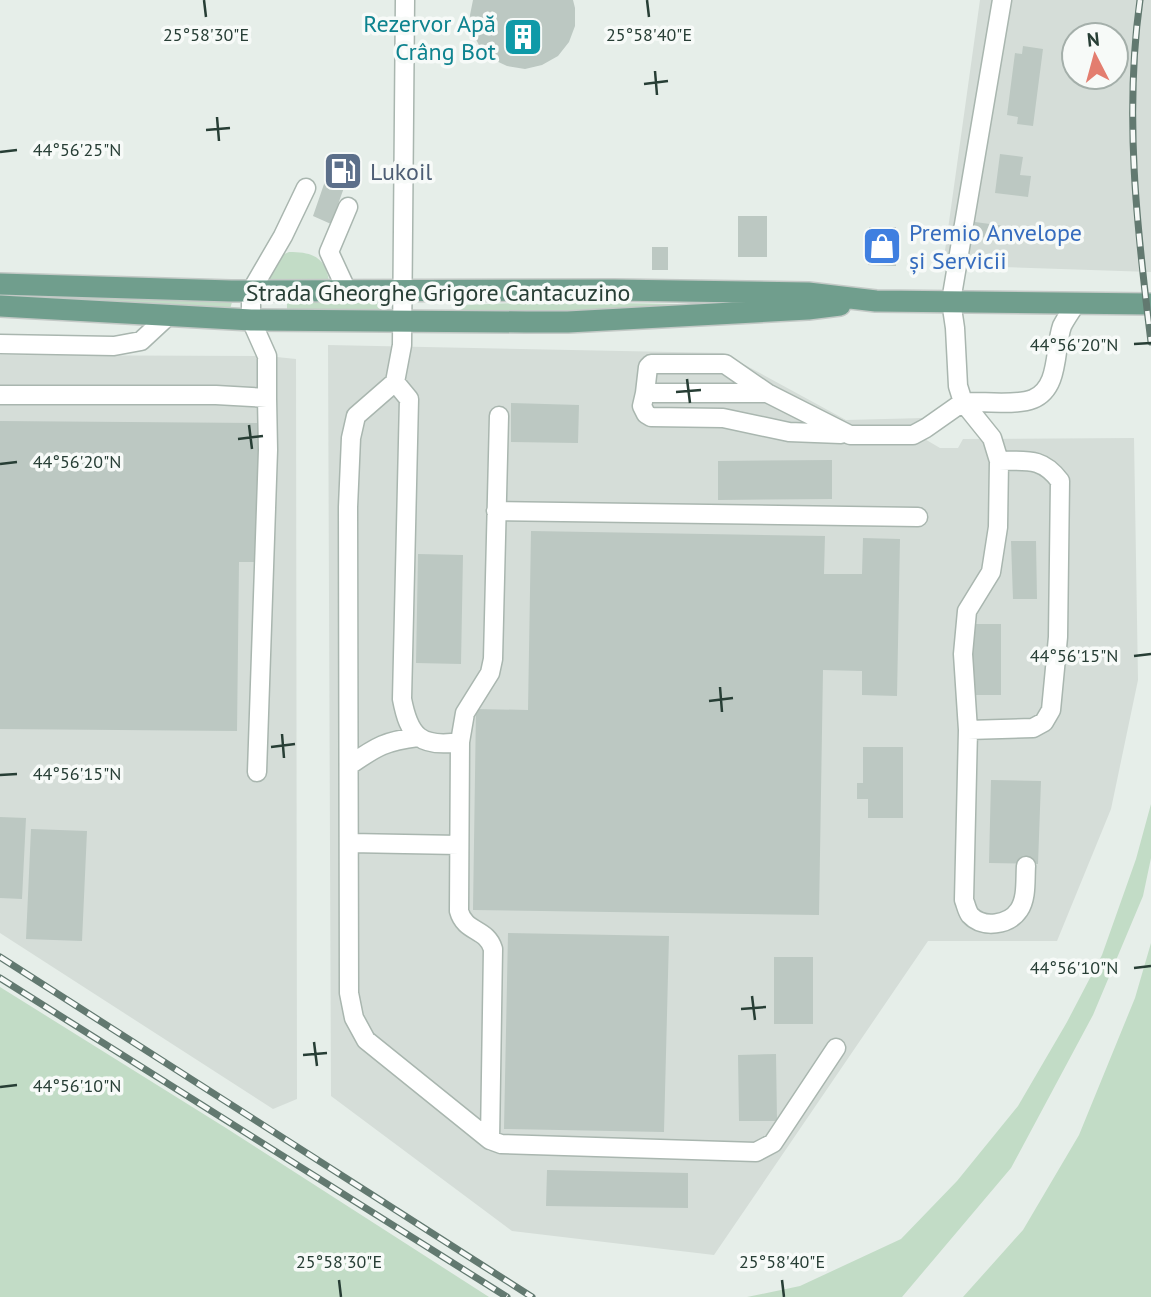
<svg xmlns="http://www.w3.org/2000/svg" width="1151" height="1297" font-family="'PT Sans',sans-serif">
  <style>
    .built { fill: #d5ddd8; fill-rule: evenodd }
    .green { fill: #c2dcc6 }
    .building { fill: #bcc8c2 }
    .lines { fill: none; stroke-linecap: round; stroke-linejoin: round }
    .minor-casing { stroke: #a9b6af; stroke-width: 21 }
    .major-casing { stroke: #c3c9c6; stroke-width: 24 }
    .minor { stroke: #fff; stroke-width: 18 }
    .major { stroke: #709e8d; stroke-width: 21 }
    .rail-casing { stroke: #627970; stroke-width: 7 }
    .rail { stroke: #f7faf8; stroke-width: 4.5; stroke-dasharray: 13; stroke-linecap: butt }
    .ticks { fill: none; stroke: #273e35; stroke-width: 2.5 }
    .labels { text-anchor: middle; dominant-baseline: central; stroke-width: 7; stroke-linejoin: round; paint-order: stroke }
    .culture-label { font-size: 24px; fill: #0d838f; stroke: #f7faf8; text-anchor: end }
    .service-label { font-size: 24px; fill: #4e5e75; stroke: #f7faf8; text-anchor: start }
    .shop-label { font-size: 24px; fill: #366cbe; stroke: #f7faf8; text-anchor: start }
    .street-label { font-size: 24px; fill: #273e35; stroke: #f7faf8 }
    .ticks-label { font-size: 18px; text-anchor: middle; fill: #273e35; stroke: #f7faf8; stroke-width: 7; stroke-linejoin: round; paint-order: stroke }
  </style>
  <rect width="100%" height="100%" fill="#e6eee9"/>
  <!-- built -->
  <path class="built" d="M980 0H1151V272L943 265ZM1074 35H1116V77H1074Z
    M328 345 723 353 846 420 924 418 923 438 940 448H958L963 439 1134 438 1138 680 1111 809 1057 941H928L714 1255 512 1231 331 1096Z
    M0 355 267 356 296 359 297 1099 273 1109 0 933Z"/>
  <!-- green -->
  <path class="green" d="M289 252C313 252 325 257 329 281L263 280 275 258Z
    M51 294 233 299 230 309 54 297Z
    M287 302H382V315L287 314Z
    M550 302 729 305 547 316 461 313 462 305Z
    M1151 804V858L1143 896 1093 1015 1011 1168 902 1297H747L800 1286 901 1239 957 1181 1018 1106 1067 1022 1102 955 1136 859Z
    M1151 943V1297H963L1023 1230 1079 1135 1135 998Z
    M0 987 226 1128 489 1297H0Z"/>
  <!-- building -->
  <path class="building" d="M473 0H573L575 8V26L569 42 558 56 542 65 525 69 507 66 492 59 480 47 472 32 470 15Z
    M1023 46 1043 49 1033 126 1017 124 1018 117 1007 115 1015 53 1022 54Z
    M1000 154 1023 157 1020 175 1031 176 1028 197 995 193Z
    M333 158 358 167 352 185 346 182 331 224 313 216Z
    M738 216H767V257H738Z
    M975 222 1020 228 1019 242 973 236Z
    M869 227H896V266L868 265Z
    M652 247H668V270H652Z
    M511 403 579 405 578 443 511 442Z
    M0 421 261 423 260 562H239L237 731 0 729Z
    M832 460V499L718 500V461Z
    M531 531 825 536 824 574H862L863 538 900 539 897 696 862 695V671L823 670 819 915 473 910 476 709 528 710Z
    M1011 541H1036L1037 599H1013Z
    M418 554 463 555 461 664 416 663Z
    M972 624H1001V695H972Z
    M863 747H903V818H868V799H857V783H863Z
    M991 780 1041 781 1038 864 989 863Z
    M0 817 26 818 22 899 0 898Z
    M31 829 87 831 82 941 26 939Z
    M508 933 669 936 664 1132 504 1129Z
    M774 957H813V1024H774Z
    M776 1054 777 1121H739L738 1055Z
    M547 1170 688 1173V1208L546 1206Z"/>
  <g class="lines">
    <!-- minor casing -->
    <g class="minor-casing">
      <path id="minor" d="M405 0 402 345 395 382 356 416 351 438 348 507 349 993 354 1018 366 1040 490 1140 501 1144 756 1152 773 1143 836 1048
        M1002 0 951 301 955 328 958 386 963 402C982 401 1016 406 1033 399 1060 388 1054 349 1062 326 1066 318 1072 310 1076 303
        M347 291 329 252 348 207
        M0 344 114 346 141 341 169 315
        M395 382 409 399 402 699C409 736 420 748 460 742L465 713 490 673 493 659 499 416
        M645 393 642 406 646 414 651 417 723 418 789 432 841 434
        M767 393H645L648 367 651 364H725L767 393 850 435H913L926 428 963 402 992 438 999 461C1027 461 1042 457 1060 481L1058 637 1051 710 1044 722 1033 728 968 730
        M0 395H216L267 398 268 450 257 772
        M267 398V356L251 320V291L283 236 306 188
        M999 461 998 527 991 572 967 611 963 654 968 730 964 900C966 905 967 911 970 915 983 929 1009 925 1019 910 1027 898 1025 881 1026 866
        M496 511 918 517
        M460 742 459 911C465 933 487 928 493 949L490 1140
        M350 765C377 746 386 741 418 737
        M350 843 459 845"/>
    </g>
    <!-- major casing -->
    <g class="major-casing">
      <path id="major" d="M0 284 231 291 614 290 808 293 876 301 1151 304
        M0 306 251 320 526 322H568L808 309 840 305"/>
    </g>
    <!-- minor -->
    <use href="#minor" class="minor"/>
    <!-- major -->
    <use href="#major" class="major"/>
    <!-- rail casing -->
    <g class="rail-casing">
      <path id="rail" d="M1140 0C1124 114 1137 229 1151 342
        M0 957 532 1297
        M0 978 507 1297"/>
    </g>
    <!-- rail -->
    <use href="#rail" class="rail"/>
  </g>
  <!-- ticks -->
  <path class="ticks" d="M204 0 206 17M647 0 649 17M655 71 657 95M644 84 668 81M217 117 219 141M206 130 230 128M0 152 17 150M1134 344 1151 343M687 379 690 403M676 392 701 390M249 425 252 449M238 439 263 436M0 464 17 462M1134 656 1151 654M720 687 722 712M709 701 733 698M282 734 284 758M271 747 295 744M0 775 17 774M1134 968 1151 966M752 996 755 1020M741 1009 766 1007M314 1042 317 1066M303 1055 327 1053M0 1087 17 1085M339 1280 341 1297M782 1280 784 1297"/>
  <!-- icons -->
  <defs>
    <g id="building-square" transform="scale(2.0125)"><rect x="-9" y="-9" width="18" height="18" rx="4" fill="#0f9aa8" stroke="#f7faf8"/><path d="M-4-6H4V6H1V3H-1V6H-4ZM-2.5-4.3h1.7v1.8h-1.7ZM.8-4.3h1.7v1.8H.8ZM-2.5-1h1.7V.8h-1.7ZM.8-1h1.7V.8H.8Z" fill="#fff"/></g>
    <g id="fuel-square" transform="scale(2.0125)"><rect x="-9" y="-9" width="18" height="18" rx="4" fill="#5c6f8a" stroke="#f7faf8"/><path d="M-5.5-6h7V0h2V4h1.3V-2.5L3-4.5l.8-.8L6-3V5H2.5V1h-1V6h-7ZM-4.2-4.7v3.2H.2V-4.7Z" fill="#fff"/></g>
    <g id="shop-square" transform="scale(2.0125)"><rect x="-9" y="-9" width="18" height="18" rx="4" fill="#3f7fe0" stroke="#f7faf8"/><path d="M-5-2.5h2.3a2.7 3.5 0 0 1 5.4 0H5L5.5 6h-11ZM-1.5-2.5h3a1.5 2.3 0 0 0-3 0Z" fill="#fff"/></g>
  </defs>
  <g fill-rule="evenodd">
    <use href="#building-square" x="523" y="37"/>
    <use href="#fuel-square" x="343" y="171"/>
    <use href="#shop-square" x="882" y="246"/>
  </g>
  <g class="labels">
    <!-- culture labels -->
    <g class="culture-label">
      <text x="496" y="23">Rezervor Apă<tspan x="496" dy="28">Crâng Bot</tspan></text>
    </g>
    <!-- service labels -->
    <g class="service-label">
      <text x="370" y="171">Lukoil</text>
    </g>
    <!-- shop labels -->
    <g class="shop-label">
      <text x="909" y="232">Premio Anvelope<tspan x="909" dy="28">și Servicii</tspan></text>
    </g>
    <!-- street labels -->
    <g class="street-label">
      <text x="438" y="292">Strada Gheorghe Grigore Cantacuzino</text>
    </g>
  </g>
  <g class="ticks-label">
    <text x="206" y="41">25°58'30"E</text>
    <text x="649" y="41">25°58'40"E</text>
    <text x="77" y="156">44°56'25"N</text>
    <text x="1074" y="351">44°56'20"N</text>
    <text x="77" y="468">44°56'20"N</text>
    <text x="1074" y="662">44°56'15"N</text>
    <text x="77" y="780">44°56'15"N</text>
    <text x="1074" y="974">44°56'10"N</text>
    <text x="77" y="1092">44°56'10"N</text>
    <text x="339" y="1268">25°58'30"E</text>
    <text x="782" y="1268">25°58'40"E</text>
  </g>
  <!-- north arrow -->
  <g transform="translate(1095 56) rotate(354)"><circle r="33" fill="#f7faf8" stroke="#a4afaa" stroke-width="2"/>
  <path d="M0-5L12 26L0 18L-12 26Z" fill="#e37d6f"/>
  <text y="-10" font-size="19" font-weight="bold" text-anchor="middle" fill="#273e35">N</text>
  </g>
</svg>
